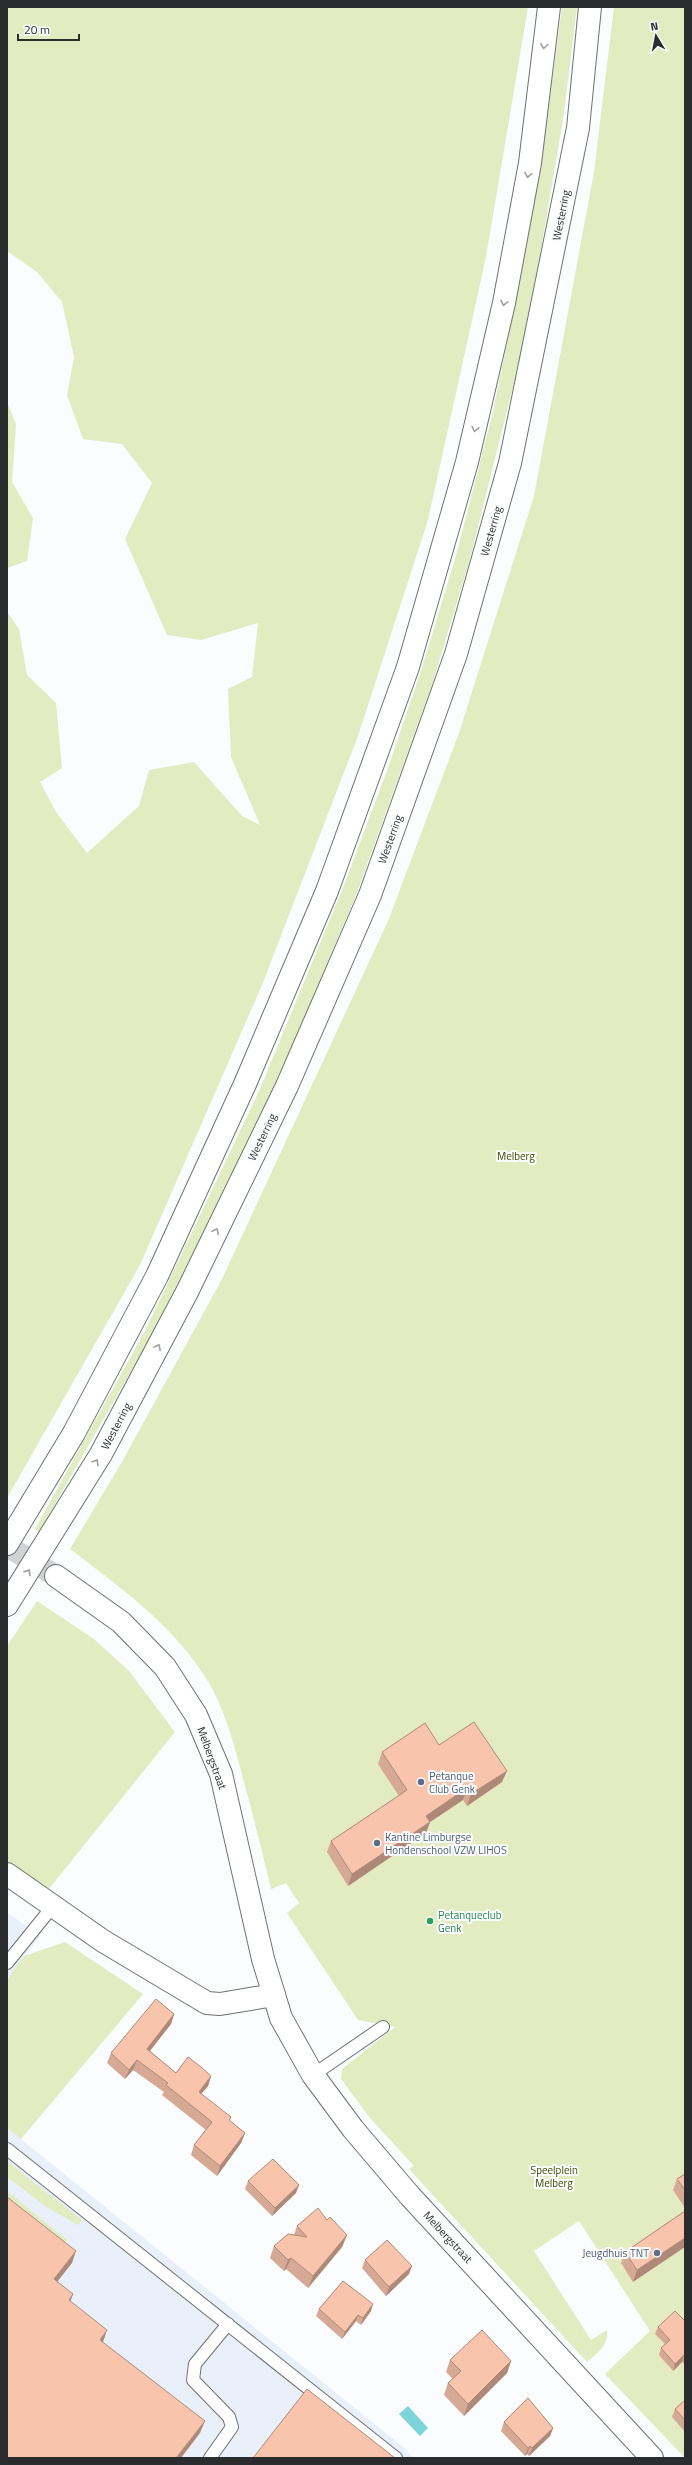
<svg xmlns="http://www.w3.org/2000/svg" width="692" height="2465" font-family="'Titillium Web',sans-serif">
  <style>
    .built { fill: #e9f0f9 }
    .green { fill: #e2ecc0 }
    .water { fill: #7bd4da }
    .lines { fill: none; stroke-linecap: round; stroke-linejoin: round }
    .tertiary-tunnel { stroke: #d1d2d4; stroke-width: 22; stroke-dasharray: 22 11; stroke-linecap: butt }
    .service-casing { stroke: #6f7173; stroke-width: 14 }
    .minor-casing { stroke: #6f7173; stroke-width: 24 }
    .tertiary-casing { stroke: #6f7173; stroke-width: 24 }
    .trunk-casing { stroke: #6f7173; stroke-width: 24 }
    .service { stroke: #fff; stroke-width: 12 }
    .minor { stroke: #fff; stroke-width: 22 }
    .tertiary { stroke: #fff; stroke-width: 22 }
    .trunk { stroke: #fff; stroke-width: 22 }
    .wall { fill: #d5a993 }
    .shaded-wall { fill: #ae8978 }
    .building { fill: #f8c4ab; stroke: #ae8978 }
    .oneway { stroke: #a0a0a0 }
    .service-dot { fill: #5c6f8a; stroke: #fafcfe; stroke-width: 1.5 }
    .leisure-dot { fill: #2e9e5b; stroke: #fafcfe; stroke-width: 1.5 }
    .labels { text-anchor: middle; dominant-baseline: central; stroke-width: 4; stroke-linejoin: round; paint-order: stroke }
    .street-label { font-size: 11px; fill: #2b2c2d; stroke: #fafcfe }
    .park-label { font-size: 11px; fill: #424c00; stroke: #fafcfe }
    .service-label { font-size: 11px; fill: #4e5e75; stroke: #fafcfe; text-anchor: start }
    .leisure-label { font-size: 11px; fill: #27864d; stroke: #fafcfe; text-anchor: start }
  </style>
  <rect width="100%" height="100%" fill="#fafcfe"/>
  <!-- built -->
  <path class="built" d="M7 1913 41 1935 7 1980Z
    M7 2128 403 2447 413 2458H7Z"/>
  <!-- green -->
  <path class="green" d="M7 7H528L486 257 428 520 358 736 262 985 140 1265 7 1498V612L19 629 27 675 56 703 62 768 40 782 56 812 87 853 139 806 149 770 194 762 242 816 260 825 231 757 228 689 252 677 258 623 201 640 167 635 125 539 152 483 122 444 83 439 67 395 74 357 62 302 37 272 7 251Z
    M562 7H577L563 120 527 331 470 559 433 682 356 895 274 1090 239 1163 150 1338 39 1532 35 1529 146 1329 259 1091 343 888 388 768 422 668 457 552 492 416 514 310 545 134Z
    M614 7H685V2458L605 2374 650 2331 579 2221 534 2251 591 2340 607 2330C609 2346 597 2353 587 2362L409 2169 414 2166 370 2118 341 2079 342 2069 395 2027 358 2020 287 1913 299 1903 286 1883 271 1889C262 1850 252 1811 241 1771 233 1741 225 1711 209 1683 176 1627 121 1588 70 1549L123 1460 222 1279 388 921 459 733 534 496 594 172Z
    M7 402 16 424 12 482 33 518 27 561 7 568Z
    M37 1601 94 1639 129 1671 175 1732 48 1890 7 1862V1646Z
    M65 1942 143 1994 21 2139 7 2128V1980L24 1956Z
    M7 2161 82 2220 78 2225 48 2208 7 2177Z
    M7 2191 67 2240 62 2248 7 2205Z"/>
  <!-- water -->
  <path class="water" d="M408 2406 428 2428 420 2436 399 2414Z"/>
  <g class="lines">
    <!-- tertiary-tunnel -->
    <path class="tertiary-tunnel" d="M7 1546 56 1576"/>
    <!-- service casing -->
    <g class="service-casing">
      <path id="service" d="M7 1963 53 1906
        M313 2075 383 2027
        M7 2149 396 2458
        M210 2458 232 2427 229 2417 193 2380 195 2364 228 2324"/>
    </g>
    <!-- minor casing -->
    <g class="minor-casing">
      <path id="minor" d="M7 1874 103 1941 207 2003 220 2004 274 1995"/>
    </g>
    <!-- tertiary casing -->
    <g class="tertiary-casing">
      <path id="tertiary" d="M56 1576 121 1622 165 1667 196 1715 221 1774 263 1959 274 1995 281 2018 313 2075 353 2129 410 2196 652 2458"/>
    </g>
    <!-- trunk casing -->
    <g class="trunk-casing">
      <path id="trunk" d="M7 1544 74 1433 157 1276 245 1084 327 891 408 667 467 462 504 303 530 163 549 7
        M7 1605 101 1454 187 1292 287 1086 370 895 456 654 510 463 578 128 590 7"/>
    </g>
    <!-- service -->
    <use href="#service" class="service"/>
    <!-- minor -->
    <use href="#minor" class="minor"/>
    <!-- tertiary -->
    <use href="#tertiary" class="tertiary"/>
    <!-- trunk -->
    <use href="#trunk" class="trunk"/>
  </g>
  <!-- wall -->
  <path class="wall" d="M439 1745 502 1782 467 1806 463 1800 430 1822 426 1833 348 1886 327 1852 331 1841 399 1796 378 1764 382 1752Z
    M174 2014 171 2024 150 2051 176 2073 211 2076 208 2086 201 2094 230 2121 245 2133 241 2143 217 2176 191 2155 194 2145 206 2130 162 2095 164 2092 133 2070 125 2079 107 2063 111 2053Z
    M685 2174V2208L673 2190 677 2179Z
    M248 2181 296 2193 272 2216 245 2189Z
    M685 2211 633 2282 621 2263 625 2252Z
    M327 2220 347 2235 342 2247 308 2288 286 2269 284 2271 270 2258 274 2246 294 2235 297 2226Z
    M365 2260 409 2274 386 2296 362 2268Z
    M319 2309 371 2311 361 2325 356 2321 342 2339 316 2316Z
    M685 2321V2365L682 2362 673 2371 659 2355 661 2348 665 2344 655 2334 658 2327Z
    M450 2360 511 2361 507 2373 464 2416 444 2395 448 2383 453 2379 446 2372Z
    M685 2400V2432L672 2417 675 2409Z
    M504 2422 553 2428 550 2436 529 2456 527 2454 525 2456 501 2431Z"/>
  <!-- shaded-wall -->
  <path class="shaded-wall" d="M507 1771 502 1782 467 1806 471 1794Z
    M467 1788 463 1800 430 1822 426 1833 348 1886 352 1874 426 1816Z
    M174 2014 171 2024 144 2058 147 2049Z
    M137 2060 133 2070 125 2079 129 2070Z
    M211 2076 208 2086 195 2101 199 2092Z
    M245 2133 241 2143 217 2176 220 2166Z
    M299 2185 296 2193 272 2216 275 2208Z
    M347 2235 342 2247 308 2288 313 2276Z
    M685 2238V2247L633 2282 637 2270Z
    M76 2251 72 2263 50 2291 54 2279Z
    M291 2258 286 2269 284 2271 288 2260Z
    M412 2266 409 2274 386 2296 389 2287Z
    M73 2294 69 2306V2300Z
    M373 2304 371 2311 361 2325 363 2318Z
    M358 2315 356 2321 342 2339 345 2332Z
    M107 2330 103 2342 96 2352 100 2340Z
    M684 2355 682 2362 673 2371 675 2364Z
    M511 2361 507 2373 464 2416 468 2404Z
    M205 2421 200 2433 181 2458H176Z
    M553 2428 550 2436 529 2456 532 2448Z
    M530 2446 527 2454 525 2456 528 2448Z"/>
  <!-- building -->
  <path class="building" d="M474 1722 507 1771 471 1794 467 1788 426 1816 430 1822 352 1874 331 1841 407 1790 382 1752 425 1723 439 1745Z
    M156 1999 174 2014 147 2049 176 2073 188 2057 201 2067 211 2076 199 2092 231 2117 229 2120 245 2133 220 2166 194 2145 212 2122 166 2085 168 2083 137 2060 129 2070 111 2053Z
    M273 2159 299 2185 275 2208 248 2181Z
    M685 2174V2190L677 2179Z
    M7 2197 76 2251 54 2279 73 2294 69 2300 107 2330 100 2340 205 2421 176 2458H7Z
    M318 2208 327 2220 330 2217 347 2235 313 2276 291 2258 288 2260 274 2246 288 2234 307 2237 297 2226Z
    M685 2211V2238L637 2270 625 2252Z
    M387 2240 412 2266 389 2287 365 2260Z
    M343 2281 373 2304 363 2318 358 2315 345 2332 319 2309Z
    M675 2311 685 2321V2356L684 2355 675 2364 661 2348 670 2340 658 2327Z
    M482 2330 511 2361 468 2404 448 2383 461 2371 450 2360Z
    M307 2389 395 2458H253Z
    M528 2398 553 2428 532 2448 530 2446 528 2448 504 2422Z
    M685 2400V2420L675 2409Z"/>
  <!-- one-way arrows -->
  <defs><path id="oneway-chevron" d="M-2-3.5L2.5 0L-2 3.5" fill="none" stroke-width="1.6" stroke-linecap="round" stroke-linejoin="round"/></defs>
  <g class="oneway">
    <use href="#oneway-chevron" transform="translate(544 46) rotate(97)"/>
    <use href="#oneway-chevron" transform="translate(528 175) rotate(101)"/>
    <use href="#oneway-chevron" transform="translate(504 303) rotate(102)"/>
    <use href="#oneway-chevron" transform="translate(475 429) rotate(103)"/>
    <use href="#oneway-chevron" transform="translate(216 1231) rotate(-64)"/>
    <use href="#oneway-chevron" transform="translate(158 1347) rotate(-62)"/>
    <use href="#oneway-chevron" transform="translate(96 1462) rotate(-58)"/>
    <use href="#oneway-chevron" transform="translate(28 1572) rotate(-58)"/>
  </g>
  <!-- markers -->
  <g class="service-dot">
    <circle cx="421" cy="1782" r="4"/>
    <circle cx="377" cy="1843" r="4"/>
    <circle cx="657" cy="2253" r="4"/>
  </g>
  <circle class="leisure-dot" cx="430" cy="1921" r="4"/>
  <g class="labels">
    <!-- street labels -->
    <g class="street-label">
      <text transform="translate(561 215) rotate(-79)">Westerring</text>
      <text transform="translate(491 531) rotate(-74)">Westerring</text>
      <text transform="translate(390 839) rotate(-70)">Westerring</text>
      <text transform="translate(262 1137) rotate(-64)">Westerring</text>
      <text transform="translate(116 1426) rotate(-62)">Westerring</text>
      <text transform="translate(212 1758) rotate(70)">Melbergstraat</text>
      <text transform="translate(448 2237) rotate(47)">Melbergstraat</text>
    </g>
    <!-- park labels -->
    <g class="park-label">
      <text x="516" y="1156">Melberg</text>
      <text x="554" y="2170">Speelplein<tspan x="554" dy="13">Melberg</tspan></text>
    </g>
    <!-- service labels -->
    <g class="service-label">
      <text x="429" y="1776">Petanque<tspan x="429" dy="13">Club Genk</tspan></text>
      <text x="385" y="1837">Kantine Limburgse<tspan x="385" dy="13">Hondenschool VZW LIHOS</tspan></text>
      <text x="649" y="2253" text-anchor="end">Jeugdhuis TNT</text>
    </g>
    <!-- leisure labels -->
    <g class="leisure-label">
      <text x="438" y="1915">Petanqueclub<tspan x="438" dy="13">Genk</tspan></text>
    </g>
  </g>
  <!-- border -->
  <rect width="692" height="2465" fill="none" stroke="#2b2c2d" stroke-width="16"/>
  <!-- north arrow -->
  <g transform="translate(656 36) rotate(350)" stroke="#fafcfe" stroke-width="3" paint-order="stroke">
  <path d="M0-3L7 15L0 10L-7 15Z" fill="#2b2c2d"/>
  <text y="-6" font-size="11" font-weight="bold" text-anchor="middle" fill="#2b2c2d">N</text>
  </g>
  <!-- scale -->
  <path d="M18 34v6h61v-6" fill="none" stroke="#2b2c2d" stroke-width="2"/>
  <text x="24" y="34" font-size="12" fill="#2b2c2d" stroke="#fafcfe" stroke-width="3" paint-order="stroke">20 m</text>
</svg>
